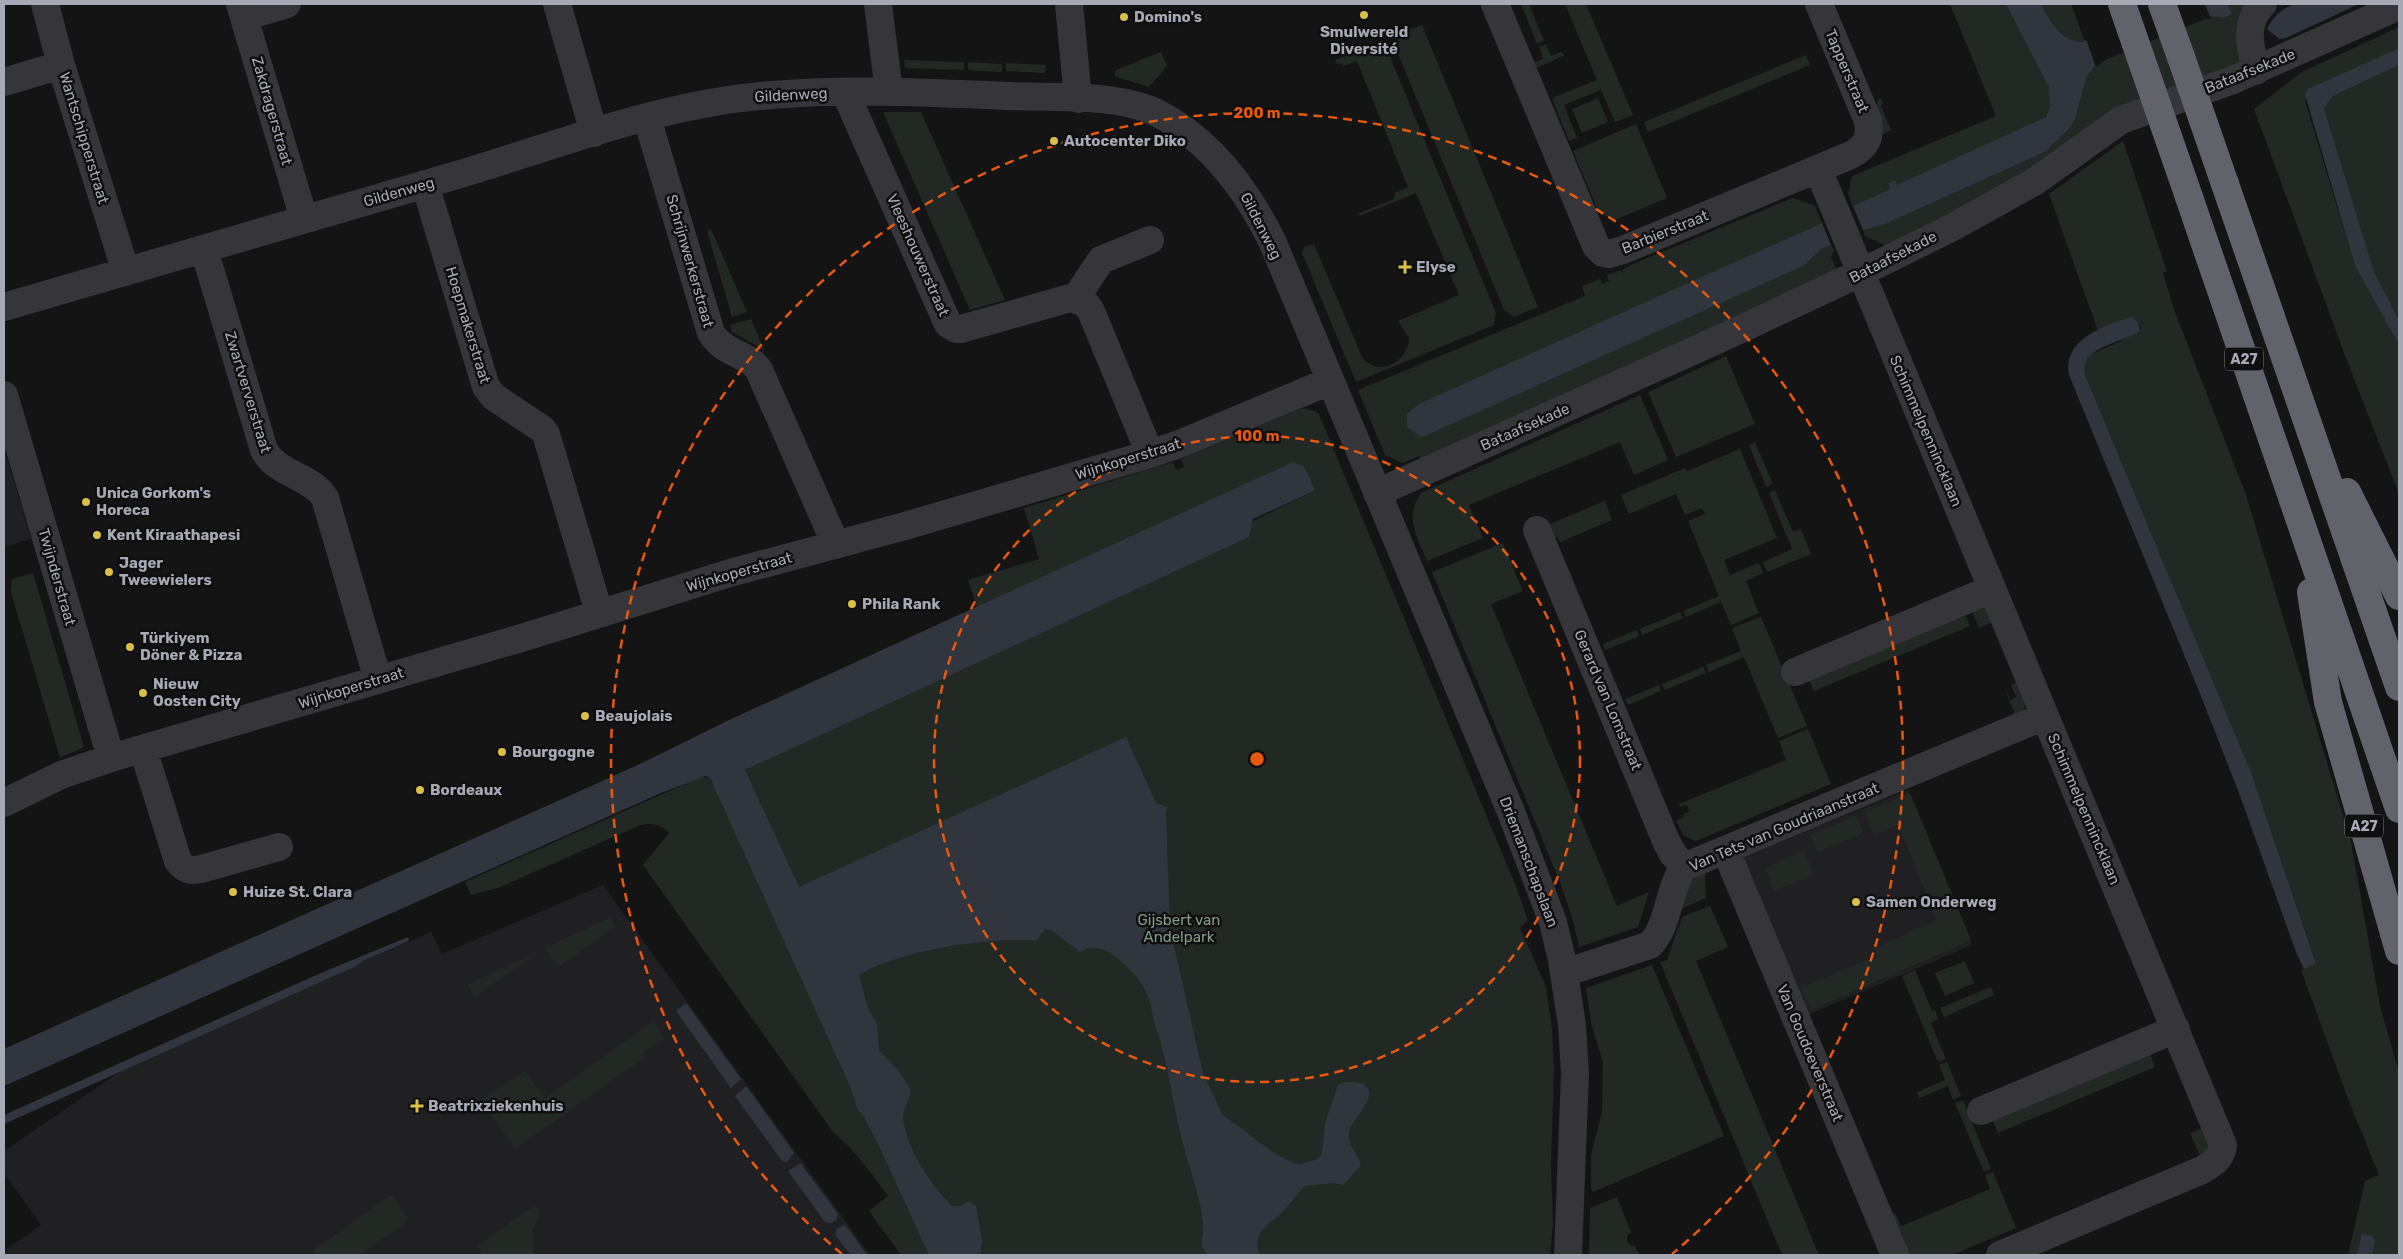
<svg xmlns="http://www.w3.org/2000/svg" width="2403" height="1259" font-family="Rubik,sans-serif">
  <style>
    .built { fill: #202022 }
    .green { fill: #222924 }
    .water { fill: #31363e }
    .pier { fill: #141415 }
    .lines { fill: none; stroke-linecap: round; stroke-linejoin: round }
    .minor { stroke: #35353a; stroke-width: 28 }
    .highway { stroke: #62636a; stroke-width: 28 }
    .highway-bridge { stroke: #62636a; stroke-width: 28 }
    .ring { fill: none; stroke: #e8590c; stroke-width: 2.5; stroke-dasharray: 9 6 }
    .poi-dot { fill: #dac046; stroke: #0f0f10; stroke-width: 2 }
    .labels { text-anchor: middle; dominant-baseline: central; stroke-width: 5; stroke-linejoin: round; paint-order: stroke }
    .shield { fill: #0f0f10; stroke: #797b83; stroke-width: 1 }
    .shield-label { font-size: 14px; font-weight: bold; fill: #a7a9b4 }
    .poi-label { font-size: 15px; font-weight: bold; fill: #a7a9b4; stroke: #0f0f10; text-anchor: start }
    .street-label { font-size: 15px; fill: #a7a9b4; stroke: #0f0f10 }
    .park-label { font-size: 15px; fill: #809c86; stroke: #0f0f10 }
    .centre { fill: #e8590c; stroke: #0f0f10; stroke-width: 2.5 }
    .ring-label { font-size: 15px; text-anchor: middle; font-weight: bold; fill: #e8590c; stroke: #0f0f10; stroke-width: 5; stroke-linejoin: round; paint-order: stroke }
  </style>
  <rect width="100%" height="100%" fill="#141415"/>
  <!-- built -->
  <path class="built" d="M4 448 31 539 4 547Z
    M1908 790 1972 945 1805 1016 1738 859Z
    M603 885 870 1255H4V1251L41 1225 4 1173V1151L137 1060 431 932 442 954Z"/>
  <!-- green -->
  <path class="green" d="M1521 4H1529L1544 41 1537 44Z
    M1565 4H1586L1633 115 1615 122 1601 90 1564 105 1577 138 1569 141 1552 98 1597 80Z
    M1950 4H2006L2049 88C2051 101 2052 113 2041 121L1897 186 1895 180 1888 183 1890 189 1853 206 1848 194 1852 176 1996 116Z
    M2041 4H2071L2085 42C2061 41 2052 24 2041 4Z
    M2228 4H2246C2231 22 2236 42 2240 63L1889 247 1865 236 1863 230 1883 225 2045 152 2070 128 2075 118 2087 76 2099 60 2205 16 2224 18 2232 14Z
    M1422 25 1538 307 1514 317 1504 310 1394 44 1397 34Z
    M2399 27V48L2318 85 2305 101 2355 266 2399 345V494L2346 358 2254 109 2302 72Z
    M1377 43 1386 47 1496 313 1494 325 1356 382 1302 253 1304 247 1314 244 1362 357C1378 378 1408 363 1409 338L1398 321 1459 295 1416 193 1360 216 1359 213 1394 199 1395 193 1408 187 1357 61 1344 66 1341 63 1337 64 1335 60Z
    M1546 44 1551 56 1561 52 1565 55 1535 69 1533 63 1543 59 1539 47Z
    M1161 52 1167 66 1149 87 1114 76 1116 70Z
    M1806 55 1810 65 1648 132 1644 122Z
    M904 60 964 62V70L905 68Z
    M968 62 1002 64V72L968 70Z
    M1006 63 1046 65 1045 73 1006 71Z
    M2399 65V320L2374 273 2324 108 2333 96Z
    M1598 98 1608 122 1582 133 1572 109Z
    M1881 98 1883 104 1881 106 1891 130 1881 135 1874 112 1878 100Z
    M883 112H921L1005 300 970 310Z
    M1636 124 1667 198 1615 220 1599 213 1573 151Z
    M2123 141 2167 271 2163 273 2175 312 2246 495 2351 842 2380 1006 2399 1072V1255H2348L2365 1181 2379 1175 2350 1104 2301 970 2316 962 2251 772 2085 375 2083 367 2090 355 2123 340 2141 329 2138 322 2132 317 2098 331 2049 194Z
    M1793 198 1815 206 1822 223 1414 408 1805 265 1821 249 1831 245 1834 250 1831 257 1837 270 1423 462 1419 456 1403 463 1385 455 1358 390 1585 296 1582 286 1600 279 1602 284 1609 281 1607 275 1621 270 1624 276 1622 270 1633 264Z
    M711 229 747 312 732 317 707 231Z
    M751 319 764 350 732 332 730 325Z
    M1726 356 1755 424 1676 457 1648 392Z
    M1640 395 1668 460 1634 475 1620 442 1469 505 1483 538 1427 561C1417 537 1404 517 1421 493Z
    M1303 408 1318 412 1517 889 1528 920 1520 928 1546 987 1552 1029 1554 1069 1551 1165 1553 1224 1550 1255H901L869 1211 888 1196C871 1173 855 1150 833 1132L643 865 669 833C661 824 650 822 638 826L498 888 471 895 465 882 701 777 710 778 713 785 775 756 1314 491V487L1304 466 1293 462 977 607 968 580 1039 559 1024 508 1173 462 1176 470 1184 467 1181 459Z
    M1755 442 1773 484 1766 487 1749 445Z
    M1740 449 1777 538 1724 560 1730 575 1759 563 1763 573 1746 581 1759 613 1731 625 1721 602 1686 617 1683 611 1719 596 1688 521 1705 514 1702 508 1685 515 1676 494 1629 514 1621 495 1685 468 1687 471Z
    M1775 490 1793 532 1801 529 1811 554 1767 572 1763 562 1792 549 1769 493Z
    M1605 501 1612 520 1560 542 1557 537 1551 540 1545 526Z
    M1503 543 1523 591 1491 604 1617 906 1649 892 1638 927 1579 947 1572 917 1560 882 1432 572Z
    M33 573 84 747 60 758 11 592 12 579Z
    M1986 599 1995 621 1979 628 1970 606Z
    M1963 609 1970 626 1814 691 1806 674Z
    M1680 612 1683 618 1642 635 1640 629Z
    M1761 617 1807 726 1778 738 1744 657 1709 672 1706 665 1741 651 1732 628Z
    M1637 630 1639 636 1605 650 1603 644Z
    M1703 667 1706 673 1665 690 1662 684Z
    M2019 681C2025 697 2031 706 2016 717L2004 687 2011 700 2016 697 2011 685Z
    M1659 685 1661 691 1628 705 1625 699Z
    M1808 729 1831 784 1696 841 1684 836 1676 821 1684 817 1683 814 1689 812 1687 805 1680 807 1679 804 1786 760 1779 741Z
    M1910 793 1971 940 1811 1010 1801 988 1877 956 1875 948 1937 920 1898 825 1874 834 1865 812Z
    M1856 816 1863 833 1818 852 1810 835Z
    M1804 851 1814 874 1774 891 1765 868Z
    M1705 870 1706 898 1683 908 1677 906 1686 883Z
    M1710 906 1728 947 1696 961 1819 1255H1782L1660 962 1667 960 1682 917Z
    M609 918 616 926 558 967 545 948Z
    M540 951 475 997 467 985Z
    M1965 961 1974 983 1945 996 1935 973Z
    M1652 965 1724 1136 1593 1192 1591 1189V1155L1602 1112 1603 1063 1591 1023 1586 988Z
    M1915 970 1932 1011 1935 1010 1938 1019 1931 1023 1946 1059 1938 1062 1902 976Z
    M1991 987 1994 995 1944 1017 1940 1008Z
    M654 1021 665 1038 642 1053 645 1057 515 1149 480 1100 525 1071 545 1098Z
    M2148 1048 2155 1067 1998 1133 1991 1115Z
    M1947 1062 1961 1096 1953 1100 1948 1086 1919 1098 1917 1092 1945 1080 1939 1065Z
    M1963 1100 1991 1169 1984 1172 1955 1103Z
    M2206 1127 2212 1144 2202 1161 2190 1133Z
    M1993 1172 2016 1228 1952 1255H1906L1892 1215 1895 1213 1901 1226 1990 1189 1985 1175Z
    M391 1195 409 1220 359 1255H317L314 1250Z
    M1617 1197 1631 1232 1627 1236V1242L1631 1246H1635L1639 1255H1589L1590 1208Z
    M535 1205 540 1212 532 1231 534 1255H484L477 1246Z"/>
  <!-- water -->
  <path class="water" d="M2006 4H2041C2051 22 2060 40 2082 42L2187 4H2228L2232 14 2224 18 2205 16 2099 61 2087 76 2075 119 2070 128 2045 152 1883 225 1863 230 1853 206 1890 189 1888 183 1895 180 1897 185 2046 117 2050 106 2049 88Z
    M2294 4H2359L2286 38 2279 39 2267 29C2273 16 2281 10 2294 4Z
    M2399 48V65L2333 96 2324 108 2374 272 2399 320V345L2355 266 2305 94 2308 89Z
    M1822 223 1831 245 1821 249 1805 265 1429 434 1421 437 1407 427V414L1419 404Z
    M2132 317 2138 322 2140 331C2123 343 2078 347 2085 375L2251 772 2316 963 2304 969 2296 952 2239 793 2201 696 2069 375C2062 340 2104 325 2132 317Z
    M1293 462 1304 466 1314 487V491L1253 519 1249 537 745 770 799 887 1126 737 1156 803 1167 807 1166 814 1170 929 1203 1073 1222 1114 1275 1154 1298 1165 1318 1159 1322 1154 1325 1123 1338 1085C1349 1080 1362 1080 1369 1090 1371 1110 1345 1121 1349 1140 1351 1149 1359 1156 1361 1165L1343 1185 1334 1183 1305 1186C1296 1195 1288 1208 1278 1216 1264 1227 1252 1234 1260 1255H1207C1197 1244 1205 1236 1203 1224 1201 1196 1189 1170 1183 1143 1172 1103 1169 1063 1155 1025 1152 1016 1152 1007 1149 999 1143 982 1131 969 1117 958 1105 948 1094 944 1080 952L1053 931 1045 929 1036 941C990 936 898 951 859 975L868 1009 877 1024 879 1050 898 1070 911 1091C909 1099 903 1110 903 1118 907 1151 930 1183 952 1206H961L969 1201 976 1206 982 1241 980 1255H929L880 1148 863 1115 858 1110 850 1086 710 778 706 776 661 793 4 1086V1049L640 764 729 720Z
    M408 937 409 941 363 961 354 967 4 1124V1115L321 973Z
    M686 1003 741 1079 731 1088 676 1011Z
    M745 1087H747L794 1153 787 1162 782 1161 735 1096Z
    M799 1164H801L838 1214 836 1220 831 1223 825 1222 788 1171Z
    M844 1225 847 1227 867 1255H851L835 1235 837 1229Z
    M2362 1234 2373 1236 2375 1242 2372 1255H2357Z"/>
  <!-- pier -->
  <path class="pier" d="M2180 4H2205L2211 19H2205L2107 59 2096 67 2086 39Z"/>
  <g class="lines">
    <!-- minor -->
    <path class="minor" d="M45 4 61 65 126 272
      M240 4 304 219
      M557 4 594 133
      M878 4 889 92
      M1069 4 1078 99
      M1495 4 1596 246 1603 253 1609 254 1623 250 1851 155C1866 147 1871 138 1868 121L1819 4
      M244 17 287 4
      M2256 71C2250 46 2243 23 2263 4
      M4 82 61 65
      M845 92 948 324 956 329H961L1070 298 1085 303 1091 311 1150 454
      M647 118 711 333C724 354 749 354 759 370L836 545
      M1818 169 2223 1145C2221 1159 2214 1163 2202 1170L2000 1255
      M425 184 486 387 494 397 542 429 546 434 599 612
      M204 249 264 450C277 475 311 475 325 498L378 680
      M1075 299 1101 260 1150 240
      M4 307C155 263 306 219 457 175 548 148 640 112 734 99 825 87 917 92 1008 96 1053 98 1116 93 1157 113 1211 140 1247 190 1273 243L1511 812 1553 922 1562 960 1572 1025 1575 1073 1568 1255
      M4 395 111 758
      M1377 493 1724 337 1860 273 1951 228 2034 182 2121 120 2233 80 2399 6
      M1537 530 1666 841 1673 854 1684 867
      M1795 672 1992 589
      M143 749 178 861C185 870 190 871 201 869L279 847
      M4 803 61 775 111 758 528 636 730 573 905 526 1150 454 1182 443 1330 381
      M1726 851 1895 1255
      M1564 973 1650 945C1669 926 1668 889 1684 867L2045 716
      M1981 1111 2176 1029"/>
    <!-- highway -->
    <path class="highway" d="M2162 4 2181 57
      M2225 184 2399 687
      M2189 197 2399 809
      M2347 492 2399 596
      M2311 592 2328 702 2399 951"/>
    <!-- highway-bridge -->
    <path class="highway-bridge" d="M2122 4 2189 197
      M2181 57 2225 184"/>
  </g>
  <!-- distance rings -->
  <g class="ring">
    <circle cx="1257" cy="759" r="323"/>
    <path d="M842 1254A646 646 0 1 1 1672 1254"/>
  </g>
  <!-- markers -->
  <g class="poi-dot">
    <circle cx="1364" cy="15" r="5"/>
    <circle cx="1124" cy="17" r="5"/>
    <circle cx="1054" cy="141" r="5"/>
    <path d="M1402.5 259.5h5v5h5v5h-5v5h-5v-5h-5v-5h5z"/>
    <circle cx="86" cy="502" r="5"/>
    <circle cx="97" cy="535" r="5"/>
    <circle cx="109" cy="572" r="5"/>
    <circle cx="852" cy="604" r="5"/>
    <circle cx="130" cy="647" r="5"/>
    <circle cx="143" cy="693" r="5"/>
    <circle cx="585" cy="716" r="5"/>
    <circle cx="502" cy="752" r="5"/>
    <circle cx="420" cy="790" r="5"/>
    <circle cx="233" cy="892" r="5"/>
    <circle cx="1856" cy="902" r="5"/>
    <path d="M414.5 1098.5h5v5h5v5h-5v5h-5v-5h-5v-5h5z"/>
  </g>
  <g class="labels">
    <!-- shield labels -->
    <g class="shield">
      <rect x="2225" y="347.5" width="38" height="23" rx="4"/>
      <rect x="2345" y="814.5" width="38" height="23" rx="4"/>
    </g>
    <g class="shield-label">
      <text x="2244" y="359">A27</text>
      <text x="2364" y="826">A27</text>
    </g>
    <!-- poi labels -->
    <g class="poi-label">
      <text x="1134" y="17">Domino's</text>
      <text x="1364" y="32" text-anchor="middle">Smulwereld<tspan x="1364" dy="17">Diversité</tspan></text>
      <text x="1064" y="141">Autocenter Diko</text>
      <text x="1416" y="267">Elyse</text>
      <text x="96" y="493">Unica Gorkom's<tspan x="96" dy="17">Horeca</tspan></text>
      <text x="107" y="535">Kent Kiraathapesi</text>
      <text x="119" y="563">Jager<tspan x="119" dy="17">Tweewielers</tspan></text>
      <text x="862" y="604">Phila Rank</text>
      <text x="140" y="638">Türkiyem<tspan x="140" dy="17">Döner &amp; Pizza</tspan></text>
      <text x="153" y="684">Nieuw<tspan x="153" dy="17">Oosten City</tspan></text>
      <text x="595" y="716">Beaujolais</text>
      <text x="512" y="752">Bourgogne</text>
      <text x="430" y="790">Bordeaux</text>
      <text x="243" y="892">Huize St. Clara</text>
      <text x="1866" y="902">Samen Onderweg</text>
      <text x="428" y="1106">Beatrixziekenhuis</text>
    </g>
    <!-- street labels -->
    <g class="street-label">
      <text transform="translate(1847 71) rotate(67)">Tapperstraat</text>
      <text transform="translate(2250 71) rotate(-22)">Bataafsekade</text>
      <text transform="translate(791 95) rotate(-3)">Gildenweg</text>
      <text transform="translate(272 111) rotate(74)">Zakdragerstraat</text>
      <text transform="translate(84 138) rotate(73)">Wantschipperstraat</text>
      <text transform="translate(399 192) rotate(-16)">Gildenweg</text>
      <text transform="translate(1261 226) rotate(63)">Gildenweg</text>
      <text transform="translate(1665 232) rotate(-22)">Barbierstraat</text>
      <text transform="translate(918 255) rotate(66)">Vleeshouwerstraat</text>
      <text transform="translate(1893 257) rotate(-27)">Bataafsekade</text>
      <text transform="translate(690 261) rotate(74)">Schrijnwerkerstraat</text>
      <text transform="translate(468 325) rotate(73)">Hoepmakerstraat</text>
      <text transform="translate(248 392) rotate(73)">Zwartververstraat</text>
      <text transform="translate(1525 427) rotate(-24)">Bataafsekade</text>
      <text transform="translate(1926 431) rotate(67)">Schimmelpennincklaan</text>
      <text transform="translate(1128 459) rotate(-17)">Wijnkoperstraat</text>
      <text transform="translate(739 572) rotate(-16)">Wijnkoperstraat</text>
      <text transform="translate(57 577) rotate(74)">Twijnderstraat</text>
      <text transform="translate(351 688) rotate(-17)">Wijnkoperstraat</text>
      <text transform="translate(1608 700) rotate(67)">Gerard van Lomstraat</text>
      <text transform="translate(2084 809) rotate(67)">Schimmelpennincklaan</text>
      <text transform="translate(1784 827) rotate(-23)">Van Tets van Goudriaanstraat</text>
      <text transform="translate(1529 862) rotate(69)">Driemanschapslaan</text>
      <text transform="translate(1810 1053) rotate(67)">Van Goudoeverstraat</text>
    </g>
    <!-- park labels -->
    <g class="park-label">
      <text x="1179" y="920">Gijsbert van<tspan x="1179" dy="17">Andelpark</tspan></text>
    </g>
  </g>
  <circle cx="1257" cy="759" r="8" class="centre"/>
  <g class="ring-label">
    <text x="1257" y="118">200 m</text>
    <text x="1257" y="441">100 m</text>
  </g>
  <!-- border -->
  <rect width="2403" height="1259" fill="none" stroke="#a7a9b4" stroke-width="10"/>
</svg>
